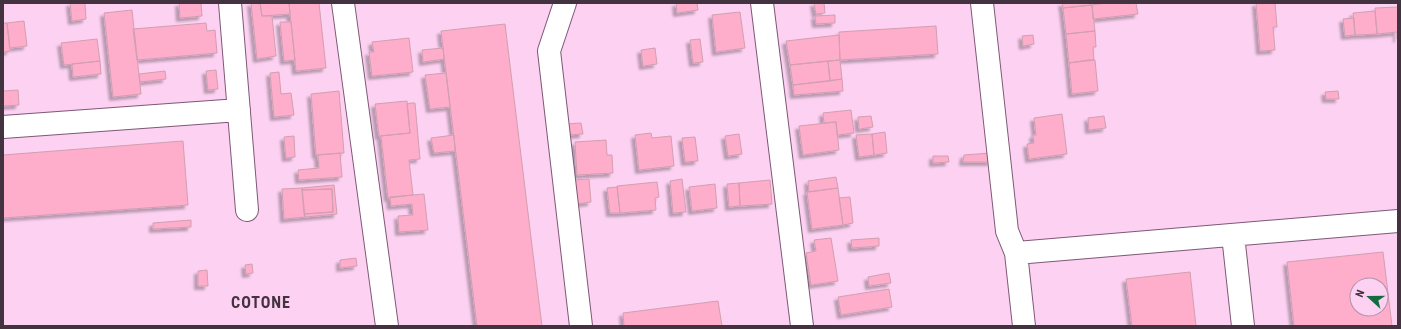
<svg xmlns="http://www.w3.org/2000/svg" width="1401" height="329" font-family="'Roboto Condensed',sans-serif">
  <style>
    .building { fill: #feadcb; stroke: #d19fb1; fill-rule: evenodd; filter: url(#shadow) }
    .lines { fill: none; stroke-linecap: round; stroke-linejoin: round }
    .minor-casing { stroke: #7e5875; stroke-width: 24 }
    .minor { stroke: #fff; stroke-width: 22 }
    .labels { text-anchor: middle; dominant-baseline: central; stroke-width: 3; stroke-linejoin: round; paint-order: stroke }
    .district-label { font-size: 16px; font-weight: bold; letter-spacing: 1px; fill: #43323f; stroke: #fcd1f1 }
  </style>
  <defs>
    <filter id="shadow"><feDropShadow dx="-3.5" dy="3.5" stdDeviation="1" flood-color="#0004"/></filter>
  </defs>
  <rect width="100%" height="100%" fill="#fcd1f1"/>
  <!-- building -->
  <path class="building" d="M70 3H85L86 19 72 21Z
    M179 3H201L202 16 180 18Z
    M251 3H260L262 16H272L276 56 257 59Z
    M260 3H289L290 14 262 16Z
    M289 3H319L326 68 296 71Z
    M676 3H697L698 10 677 13Z
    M814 3H824L825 13 816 14Z
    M1062 3H1091L1092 5 1063 8Z
    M1105 3H1136L1138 14 1093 19 1092 5Z
    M1256 3H1275L1277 27H1273L1275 50 1260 51Z
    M1092 5 1095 31 1066 34 1063 8Z
    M1398 7V38L1397 39V32L1377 34 1375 8Z
    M132 10 141 94 113 97 104 13Z
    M1375 11 1377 34 1355 35 1353 13Z
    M740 12 745 48 716 52 712 15Z
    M835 15V23L816 24 815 16Z
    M1354 18 1355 35 1345 36 1343 19Z
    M24 21 27 46 10 48 7 23Z
    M280 22H291L295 60 284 61Z
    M3 23H7L10 51 3 52Z
    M206 23 207 31 215 30 217 53 137 60 133 29Z
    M505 24 533 254 542 326H477L441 31Z
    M936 26 938 54 840 60 839 32Z
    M1095 31 1096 47H1093L1094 60 1069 63 1066 34Z
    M839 35 840 60 790 65 786 41Z
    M1033 35 1034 44 1023 46 1022 36Z
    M409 38 413 72 372 76 369 52H374L372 42Z
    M97 39 100 61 64 65 61 43Z
    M700 39 703 62 693 63 690 40Z
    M443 48 444 59 423 62 422 50Z
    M655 48 657 64 643 66 641 50Z
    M840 60 842 79 830 81 828 61Z
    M1088 60H1095L1098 91 1072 94 1069 63Z
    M100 61 101 74 73 77 72 64Z
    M828 61 830 81 793 85 790 65Z
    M216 70 218 89 208 90 206 71Z
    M165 71 166 79 140 82 139 74Z
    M279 72 281 94 291 93 294 115 274 117 270 73Z
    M446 73 450 107 430 109 425 75Z
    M842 79 843 91 794 95 793 85Z
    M18 90 19 105 3 106V91Z
    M339 91 344 153 316 155 311 94Z
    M1338 91 1339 99H1326L1325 92Z
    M407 101 410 133 379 136 375 104Z
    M411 103H415L420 159 409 160 413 195 388 198 381 136 410 133 407 104Z
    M851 110 854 133 837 135 836 122 824 123 823 113Z
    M1062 114 1067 154 1029 159 1027 144 1034 143 1033 135H1036L1034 118Z
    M871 116 873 127 859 129 858 117Z
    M1104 116 1106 128 1089 130 1088 118Z
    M836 122 839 150 803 155 799 126Z
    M581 123 583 134 567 135 566 124Z
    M885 132 887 153 874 155 872 134Z
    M651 133 652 138 671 136 674 166 639 170 635 135Z
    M739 134 742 154 728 156 725 136Z
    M872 134 874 155 859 157 856 135Z
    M454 135 455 151 434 153 431 138Z
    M294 136 295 157 286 158 284 137Z
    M695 137 698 161 685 162 682 138Z
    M606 140 607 155H612L613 173 577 175 575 142Z
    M183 141 188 205 3 218V155Z
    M340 153 342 177 299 180 298 170 319 168 318 155Z
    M990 153 991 162H963L964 155Z
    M933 156H948L949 162 933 163Z
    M836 177 838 188 809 192 808 181Z
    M589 179 591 202 576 204 574 180Z
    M682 179 686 212 673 213 670 181Z
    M770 180 772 204 740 206 739 183Z
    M657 182 659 197 655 198 656 210 620 213 617 186Z
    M739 183 740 206 729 207 727 184Z
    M715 184 717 208 692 211 689 187Z
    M334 185 337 214 305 217 304 214 333 212 332 189 302 190V188Z
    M617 187 620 213H610L607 188Z
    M302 188 305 217 284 219 282 189Z
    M838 188 843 225 812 229 807 192Z
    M332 189 333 212 304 214 302 190Z
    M424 194 428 230 399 232 398 216 413 215 412 204 391 206 390 197Z
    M850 197 853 223 843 225 839 198Z
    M191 220V227L153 229V223Z
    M831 238 838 281 811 285 806 253 816 251 814 240Z
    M879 238V246L852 248 851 240Z
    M1383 252 1392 326H1294L1287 262ZM1357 285H1381V309H1357Z
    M356 258 357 266 340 268V260Z
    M252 264 253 273 246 274 245 265Z
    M207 270 208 286H198V271Z
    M1190 272 1196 326H1132L1126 279Z
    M889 273 891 283 869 286 868 277Z
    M889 289 892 307 841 315 838 297Z
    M718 301 722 326H624L623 313Z"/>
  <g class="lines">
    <!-- minor casing -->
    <g class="minor-casing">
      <path id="minor" d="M230 3 247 210
        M343 3 387 326
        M565 3 549 51 581 326
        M762 3 802 326
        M982 3 1007 231 1016 253
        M3 127 239 110
        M1233 235 1243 326
        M1024 326 1016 253 1398 221"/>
    </g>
    <!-- minor -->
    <use href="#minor" class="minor"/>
  </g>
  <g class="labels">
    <!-- district labels -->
    <g class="district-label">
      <text x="261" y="302">COTONE</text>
    </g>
  </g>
  <!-- border -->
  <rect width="1401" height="329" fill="none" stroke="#43323f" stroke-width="8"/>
  <!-- north arrow -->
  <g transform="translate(1369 297) rotate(291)"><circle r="19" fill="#fcd1f1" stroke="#b291aa"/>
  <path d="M0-3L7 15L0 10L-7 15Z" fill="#136c3f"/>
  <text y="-6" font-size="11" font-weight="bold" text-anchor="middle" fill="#43323f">N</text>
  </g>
</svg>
